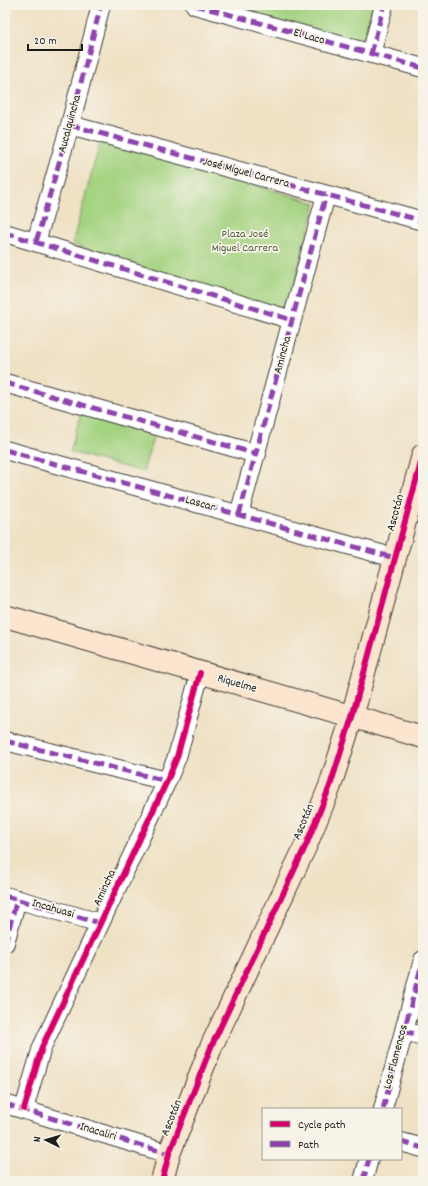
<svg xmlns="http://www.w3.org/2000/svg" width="428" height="1186" font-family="Dekko,sans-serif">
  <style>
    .green { fill: #a4d381; stroke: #60784e }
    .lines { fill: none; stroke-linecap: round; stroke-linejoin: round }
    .street-casing { stroke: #3c3a35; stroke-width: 20 }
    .secondary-casing { stroke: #3c3a35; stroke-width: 24 }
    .street { stroke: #fff; stroke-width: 18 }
    .secondary { stroke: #fbe5cf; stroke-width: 22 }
    .quiet { stroke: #8e44ad; stroke-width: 5; stroke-dasharray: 10 5; stroke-linecap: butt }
    .cycleway-casing { stroke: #f7f3e8; stroke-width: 8 }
    .cycleway { stroke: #d6006c; stroke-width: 6 }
    .labels { text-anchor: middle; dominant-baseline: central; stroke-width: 3.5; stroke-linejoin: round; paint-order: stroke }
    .street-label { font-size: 12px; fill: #1c1c1c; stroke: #f7f3e8 }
    .park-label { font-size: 12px; fill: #4c5c3f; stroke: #f7f3e8 }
  </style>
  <rect width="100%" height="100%" fill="#f7f3e8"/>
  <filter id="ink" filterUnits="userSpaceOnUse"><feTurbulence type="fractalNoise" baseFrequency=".025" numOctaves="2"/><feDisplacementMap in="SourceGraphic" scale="8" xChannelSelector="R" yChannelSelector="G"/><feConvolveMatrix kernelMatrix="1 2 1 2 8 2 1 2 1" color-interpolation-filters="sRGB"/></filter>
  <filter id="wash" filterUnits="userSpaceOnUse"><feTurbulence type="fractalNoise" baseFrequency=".012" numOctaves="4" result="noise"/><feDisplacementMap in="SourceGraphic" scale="16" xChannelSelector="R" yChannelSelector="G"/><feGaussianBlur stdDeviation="0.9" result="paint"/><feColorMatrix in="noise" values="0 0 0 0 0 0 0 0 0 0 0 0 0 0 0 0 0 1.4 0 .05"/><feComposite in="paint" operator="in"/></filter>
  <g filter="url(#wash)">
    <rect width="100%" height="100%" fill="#efe1c4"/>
    <!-- green -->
    <path class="green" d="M222 5H375L365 46Z
      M101 139 316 203 286 314 72 244Z
      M81 413 154 435 143 472 70 452Z"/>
  </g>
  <g filter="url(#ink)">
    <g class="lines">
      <!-- street casing -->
      <g class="street-casing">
        <path id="street" d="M195 5 423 68
          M371 54 384 5
          M70 125 423 221
          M5 233 292 320
          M36 242 70 125 101 5
          M5 383 257 454
          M5 450 395 558
          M239 515 326 195
          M5 741 167 781
          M5 896 100 923
          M5 943 17 899
          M404 1031 423 1036
          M5 1104 169 1154
          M24 1109 42 1047 167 781 177 757 200 673
          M383 1109 423 960
          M401 1142 423 1148
          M363 1181 369 1159"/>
      </g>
      <!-- secondary casing -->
      <g class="secondary-casing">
        <path id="secondary" d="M5 616 423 737
          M162 1181 169 1154 211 1047 306 845 330 786 352 717 423 455"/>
      </g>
      <!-- street -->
      <use href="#street" class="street"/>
      <!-- secondary -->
      <use href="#secondary" class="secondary"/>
      <!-- quiet -->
      <path class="quiet" d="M195 5 423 68
        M371 54 384 5
        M70 125 423 221
        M5 233 292 320
        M36 242 70 125 101 5
        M5 383 257 454
        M5 450 395 558
        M239 515 326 195
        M5 741 167 781
        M5 896 100 923
        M5 943 17 899
        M404 1031 423 1036
        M5 1104 169 1154
        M383 1109 423 960
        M401 1142 423 1148
        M363 1181 369 1159"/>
      <!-- cycleway casing -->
      <g class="cycleway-casing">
        <path id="cycleway" d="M24 1109 42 1047 167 781 177 757 200 673
          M162 1181 169 1154 211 1047 306 845 330 786 352 717 423 455"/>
      </g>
      <!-- cycleway -->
      <use href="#cycleway" class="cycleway"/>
    </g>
  </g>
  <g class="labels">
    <!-- street labels -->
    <g class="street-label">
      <text transform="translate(309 37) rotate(16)">El Laco</text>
      <text transform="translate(70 124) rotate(-75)">Aucalquincha</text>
      <text transform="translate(246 173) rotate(15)">José Miguel Carrera</text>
      <text transform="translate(283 355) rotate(-75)">Amincha</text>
      <text transform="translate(200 504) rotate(16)">Lascar</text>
      <text transform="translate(396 513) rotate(-75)">Ascotán</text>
      <text transform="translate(237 684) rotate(16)">Riquelme</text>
      <text transform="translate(304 822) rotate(-67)">Ascotán</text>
      <text transform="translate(105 888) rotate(-65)">Amincha</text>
      <text transform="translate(53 909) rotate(16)">Incahuasi</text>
      <text transform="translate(396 1057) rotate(-75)">Los Flamencos</text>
      <text transform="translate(172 1118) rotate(-68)">Ascotán</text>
      <text transform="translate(98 1132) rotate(17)">Inacaliri</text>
    </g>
    <!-- park labels -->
    <g class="park-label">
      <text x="245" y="234">Plaza José<tspan x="245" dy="14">Miguel Carrera</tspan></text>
    </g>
  </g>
  <!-- margin -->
  <rect width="428" height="1186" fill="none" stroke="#f7f3e8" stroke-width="20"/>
  <!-- legend -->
  <rect x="262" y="1108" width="140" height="52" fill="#f7f3e8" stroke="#9f9d96"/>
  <rect x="270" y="1121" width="20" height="6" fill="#d6006c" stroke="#9f9d96"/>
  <text x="298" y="1128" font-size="12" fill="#1c1c1c">Cycle path</text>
  <rect x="270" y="1141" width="20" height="6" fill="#8e44ad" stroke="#9f9d96"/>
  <text x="298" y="1148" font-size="12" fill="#1c1c1c">Path</text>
  <!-- north arrow -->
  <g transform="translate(46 1140) rotate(275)" stroke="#f7f3e8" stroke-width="3" paint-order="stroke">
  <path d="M0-3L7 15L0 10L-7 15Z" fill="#1c1c1c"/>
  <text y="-6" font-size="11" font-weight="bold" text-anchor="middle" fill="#1c1c1c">N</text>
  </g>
  <!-- scale -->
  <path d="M28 44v6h54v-6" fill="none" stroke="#1c1c1c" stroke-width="2"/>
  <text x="34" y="44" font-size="12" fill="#1c1c1c" stroke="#f7f3e8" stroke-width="3" paint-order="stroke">20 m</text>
</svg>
